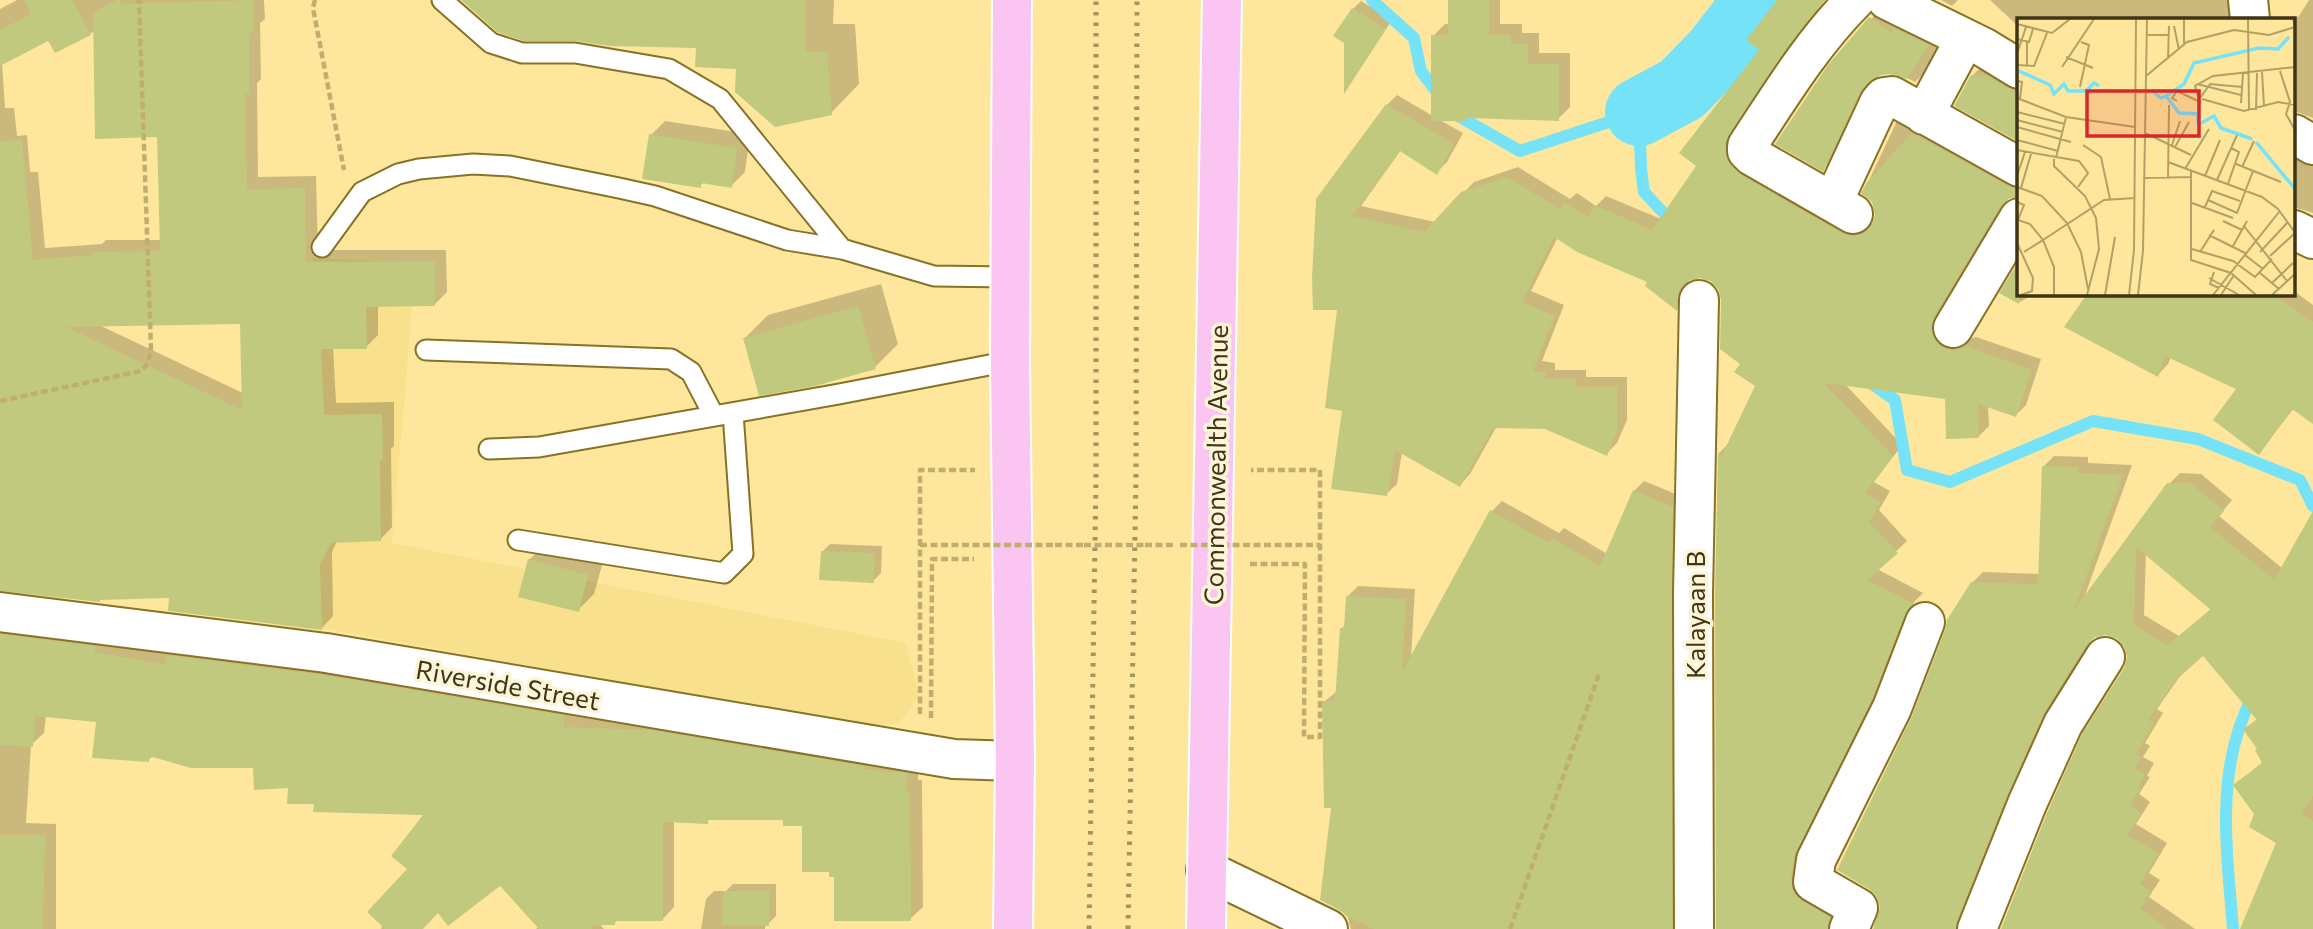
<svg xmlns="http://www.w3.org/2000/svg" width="2313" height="929" font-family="Commissioner,sans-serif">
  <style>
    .built { fill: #f9e08c }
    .shadow { fill: #0003; fill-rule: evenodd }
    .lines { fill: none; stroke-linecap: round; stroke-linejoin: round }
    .stream { stroke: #76e2f8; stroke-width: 12 }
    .river { stroke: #76e2f8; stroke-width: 68 }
    .building { fill: #c1c97e; fill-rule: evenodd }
    .lane-casing { stroke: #877225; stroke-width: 23 }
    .street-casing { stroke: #877225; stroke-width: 42 }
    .primary-casing { stroke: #fff; stroke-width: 42 }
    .path { stroke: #c0ae71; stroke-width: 4.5; stroke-dasharray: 7 3.5; stroke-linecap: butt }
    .lane { stroke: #fff; stroke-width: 19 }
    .street { stroke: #fff; stroke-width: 38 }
    .primary { stroke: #fac5f1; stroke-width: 38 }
    .rail { stroke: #a4945d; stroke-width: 5; stroke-dasharray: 3.5 7; stroke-linecap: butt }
    .path-bridge { stroke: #c0ae71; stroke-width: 4.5; stroke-dasharray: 7 3.5; stroke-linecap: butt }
    .labels { text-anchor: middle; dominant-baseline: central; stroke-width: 7; stroke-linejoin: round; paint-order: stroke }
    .street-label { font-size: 26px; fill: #3f3516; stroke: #fef5d8 }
    .inset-river { fill: none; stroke: #76e2f8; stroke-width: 3.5 }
    .inset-road { fill: none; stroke: #b2a066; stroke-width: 2 }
    .view { fill: #d62828; fill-opacity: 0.15; stroke: #d62828; stroke-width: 3.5 }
    .inset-edge { fill: none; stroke: #3f3516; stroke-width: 3.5 }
  </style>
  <rect width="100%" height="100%" fill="#fee79c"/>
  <!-- built -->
  <path class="built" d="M313 258 416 262 392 543 906 643 919 696 899 723 873 728 326 629 276 628Z"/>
  <!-- shadow -->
  <path class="shadow" d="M17 0H264L265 19 260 23 261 79 257 83 258 177 316 176 318 250H446L447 292 435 304 378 305V335L366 347H333L336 403 394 402V446L391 449 392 527 380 540 337 541 332 552 333 616 321 629 171 597 0 589V9ZM95 31 159 136 161 240H106L102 244 45 248 38 172H30L27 135 17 136 14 108H5L2 63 49 38 55 51ZM241 322 243 393 99 325Z
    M463 0H834L833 24H855L859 84 831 113 697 46Z
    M1451 0H1500V24H1522V33H1539V53H1570V107L1558 119 1468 116 1438 119 1463 133 1447 162 1437 172 1401 150 1361 206 1435 222 1474 182 1518 167 1570 199 1577 193 1596 206 1606 196 1661 219 1698 165 1761 50 1785 0H1825L1776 65 1738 122 1735 140 1865 226 1874 223 1877 213 1874 203 1863 193 1896 123 1906 113 2019 176V195L2009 197 1944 305 1941 315 1965 340 1976 337 2041 359 2026 405 2016 415 1988 406 1989 426 1978 437 1947 398 1845 384 1902 445 1874 482 1890 491 1879 510 1907 541 1877 569 1923 593 1914 602 1882 687 1806 838 1840 907 1841 929H1718L1717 593 1719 453 1729 443 1757 386 1742 363 1719 288 1711 279 1700 276 1689 279 1687 299 1677 309 1649 282 1558 237 1531 291 1564 305 1542 361 1555 363V370H1586V377H1627V420L1617 443 1607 453 1546 428 1497 426 1470 474 1460 485 1402 452 1397 484 1386 494 1344 409 1339 308 1315 309 1387 105 1397 95 1433 116V36L1445 24H1450Z
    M1941 0H1958L1952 6Z
    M1990 0H2237L2242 19H2019V27Z
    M2309 0H2313V118L2294 111V20L2299 16Z
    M1361 1 1392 20 1346 90 1353 9Z
    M1882 6 1944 38 1925 72 1915 82 1902 75 1889 73 1880 74 1871 79 1832 160 1823 169 1817 84Z
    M1983 65 2019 78V140L1972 76Z
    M665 121 750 134 745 172 731 186 704 182 700 186 651 135Z
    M2294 143 2313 154V213L2294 207Z
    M2019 264V294H2034L2020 302 2002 293Z
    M881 284 898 344 875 367 745 338 768 315Z
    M2294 291 2313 305V422L2294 408 2259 453 2239 388 2171 357 2168 364 2158 375 2089 294H2294Z
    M2054 456 2088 457V463L2132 465 2084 598 2169 484 2180 473 2201 474 2232 500 2219 516 2282 568 2313 535V929H2242L2278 842 2236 785 2264 761 2259 749 2246 729 2258 718 2203 654 2183 672 2157 709 2163 713 2145 743 2150 746 2143 757 2154 763 2147 776 2150 777 2139 794 2150 802 2136 824 2167 843 2149 873 2160 880 2149 897 2195 929H2002L2125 669 2129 657 2126 647 2118 637 2105 633 2094 636 2053 703 2017 783 1968 929H1875L1880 917 1914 717 1972 583 1983 572 2040 574 2044 466ZM2146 552 2212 608 2179 636 2144 615Z
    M1644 481 1683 497 1685 929H1351L1347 915 1322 899 1333 806 1324 702 1337 691 1341 629 1346 624 1348 596 1358 586 1415 589 1411 658 1492 511 1502 501 1559 533 1564 528 1607 554 1634 491Z
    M546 543 604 558 594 594 578 610 529 560Z
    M830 544 882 546 881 573 873 581 822 552Z
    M0 618 576 704V716L663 718 919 762 918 780H922L923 907 910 919 835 875 804 824 785 818H711L707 822 674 821V907L662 920H618L614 923H599L604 929H536L539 926 504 842 421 929H381L410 869 426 813 315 802 255 766 153 756 148 760 98 720 46 716 44 733 31 745 26 823 56 824V929H0Z
    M733 884H776V916L768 924H765V929H701L706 899 714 891H726Z"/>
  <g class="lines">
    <!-- stream -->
    <path class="stream" d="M1372 0 1414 38 1421 71 1440 96
      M1453 113 1520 151 1639 112 1641 169 1644 192 1675 225
      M1868 381 1895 400 1907 470 1950 482 2093 421 2198 439 2300 480 2313 506
      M2233 929C2227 851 2214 768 2253 696"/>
    <!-- river -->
    <path class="river" d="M1639 112 1682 89 1716 54 1758 0"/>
  </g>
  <!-- building -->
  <path class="building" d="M24 0H72L91 35 55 53 48 41 0 66V30L31 14Z
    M117 0H120L122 4 253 0V33H249V94H245L247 189 305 188 306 262 435 261V306L366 307 367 349H321L324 415 382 414 383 460H380L381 541 331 543 320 565 322 630 168 611 169 598 100 600V602L0 591V141L22 140 33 260 92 255V252L160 251 157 137 95 139 93 12ZM240 324 242 410 66 327Z
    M461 0H806V52H827L832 115 775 127 735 92 736 69 695 67 696 48 609 46 575 41H524L497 32Z
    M1448 0H1489V35H1511V44H1528V64H1559V121L1468 118 1466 121H1431V35H1448Z
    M1777 0H1825L1780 58 1729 134 1725 151 1732 166 1741 175 1842 233 1852 236 1865 233 1872 224 1875 215 1872 202 1861 193 1867 182 1912 133 2008 186 2019 189V196L2008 199 2000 207 1934 317 1931 328 1934 339 1942 347 1953 350 1965 346 2032 370 2016 417 1978 404 1979 438 1946 439 1945 399 1824 383 1893 456 1865 493 1881 502 1869 522 1898 553 1867 580 1914 604 1905 614 1872 699 1794 857 1791 879 1793 891 1802 901 1830 917 1828 929H1716L1715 593 1718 453 1722 455 1755 386 1734 372 1740 364 1720 349 1721 300 1718 289 1710 281 1700 278 1688 281 1680 289 1677 311 1645 286 1647 282 1577 252 1554 237 1522 302 1555 316 1533 371 1546 373 1545 379H1576V387H1617V431L1607 456 1545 429 1493 428 1460 487 1395 450 1387 496 1331 489 1342 411 1325 408 1337 310H1313L1312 278 1316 199 1386 104 1454 144 1437 175 1400 151 1352 216 1424 232 1461 192 1507 177 1560 209 1565 202 1589 218 1594 205 1652 230 1696 166 1679 153 1759 50 1746 40Z
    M1352 8 1386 29 1344 94V43L1333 36Z
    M1869 17 1891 32 1894 28 1929 45 1907 79 1890 74 1881 75 1868 82 1862 89 1823 172 1775 144 1828 65Z
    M1971 75 1988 76 2008 88 2019 91V142L1954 106Z
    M649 134 737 148 732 188 701 183V188L642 179Z
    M2019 261V304L1999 293Z
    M2087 294H2273L2313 322V424L2292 409 2259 455 2213 420 2236 389 2165 356 2158 377 2064 327Z
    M858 306 876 369 815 386 759 396 743 338Z
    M2042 466 2079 467 2078 473 2123 475 2074 610 2167 483H2190L2224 511 2210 527 2274 580 2313 511V795L2301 814 2313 821V929H2240L2276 843 2249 827 2254 814 2233 785 2262 763 2255 750 2257 749 2243 729 2257 720 2203 656 2175 681 2148 720 2154 723 2136 754 2141 757 2134 768 2145 774 2138 787 2141 788 2130 805 2141 813 2127 835 2158 853 2140 884 2151 891 2140 908 2167 929H2001L2047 813 2082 734 2124 668 2127 657 2124 646 2116 638 2106 635 2095 637 2086 645 2043 715 2007 796 1957 921 1956 929H1873L1880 907 1877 897 1869 889 1837 870 1912 716 1945 630 1947 620 1971 582 2038 584ZM2136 547 2211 610 2167 645 2134 625Z
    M1633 490 1673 507 1672 929H1374L1345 915 1342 911 1320 900 1331 808H1324L1322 701H1335L1340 628H1344L1346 596 1406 599 1402 672 1490 510 1549 543 1552 538 1600 566Z
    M821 551 875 553 874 583 819 580Z
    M528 559 588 575 579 612 518 597Z
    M0 634 95 646V652L166 665V655L323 675 564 715V727L650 730 865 766V769L907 773 906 792H910L911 921H834V877H829V872H802V826H783V820H708V824L663 822V921H615V925H592V929H539L500 886 448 926 438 913 423 929H385L367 912 407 869 391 856 423 815 313 812 314 804H287L288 788 254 790 253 768H191L149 756V762L92 758 96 722 35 716 33 747 0 745Z
    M0 835H45L43 929H0Z
    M723 891H769V926L722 925Z"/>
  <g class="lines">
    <!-- lane casing -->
    <g class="lane-casing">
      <path id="lane" d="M442 0 491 43 522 53H575L669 69 720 99 842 249 934 276 1010 277
        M322 247 362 192 398 174 419 169 473 164 510 166 619 188 655 196 787 240 842 249
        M426 350 671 359 691 372 714 416
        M489 449 539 447 839 394 1010 361
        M518 540 724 573 743 554 733 413"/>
    </g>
    <!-- street casing -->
    <g class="street-casing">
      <path id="street" d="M1887 0 1983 47 2019 69
        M2248 0 2250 19
        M1924 115 1965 39
        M2294 134 2313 145
        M1833 202 1879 103 1884 97 1892 96 2019 167
        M1853 214 1752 156 1747 151V146C1780 96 1812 43 1855 0
        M2294 230 2313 239
        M1953 328 2019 218
        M0 612 326 653 954 759 1015 761
        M1206 870 1328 929
        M1694 929 1693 593 1699 300
        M1849 929 1858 908 1813 882 1816 860 1892 708 1925 622
        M1977 929 2027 804 2063 724 2105 657"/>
    </g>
    <!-- primary casing -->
    <g class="primary-casing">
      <path id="primary" d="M1012 0 1010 361 1015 761 1013 929
        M1206 929 1222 0"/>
    </g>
    <!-- path -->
    <path class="path" d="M315 0 313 8 344 170
      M0 401 141 371 148 363 151 350 139 0
      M1055 545H1084
      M1145 545H1176
      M1250 564H1305L1304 737H1320V470H1251
      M920 714V470H975
      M931 718 932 559H974
      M1510 929 1599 674"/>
    <!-- lane -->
    <use href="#lane" class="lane"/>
    <!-- street -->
    <use href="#street" class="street"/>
    <!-- primary -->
    <use href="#primary" class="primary"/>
    <!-- rail -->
    <path class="rail" d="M1089 929 1096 477V0
      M1128 929 1136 477 1137 0"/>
    <!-- path-bridge -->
    <path class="path-bridge" d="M920 545H1055
      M1084 545H1145
      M1180 545H1320"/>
  </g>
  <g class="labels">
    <!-- street labels -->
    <g class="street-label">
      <text transform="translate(1215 465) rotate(-89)">Commonwealth Avenue</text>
      <text transform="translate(1694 615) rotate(-90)">Kalayaan B</text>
      <text transform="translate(508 684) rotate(10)">Riverside Street</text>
    </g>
  </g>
  <!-- overview -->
  <g transform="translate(2017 18)">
    <rect width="278" height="278" fill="#fee79c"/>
    <path class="inset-river" d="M0 52 33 67 37 76 47 66 51 73H69L77 65 82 68M134 72 144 80 149 78 162 95 181 96V105M149 78 167 66 177 45 242 30 261 31 272 19M182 106 197 98 204 110 235 121M239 124 279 172"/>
    <path class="inset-road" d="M231 1 232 93M0 6 35 15 53 1M157 8 162 32M130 17H152M0 21 12 24 16 11M167 25V1M0 36 9 9M49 39 76 50M151 41 152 8M0 47 17 48 30 15M10 48V24M45 49 77 1M263 53 273 84 269 96 279 114M245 54 247 88M129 58 170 24 217 12 252 17 278 9 276 1M1 63 5 64 3 81M180 66 224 77M63 69 72 27 64 24M0 80 49 99 118 109M183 80 193 66 225 69M185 81 227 93 261 84 279 87M160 83 155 80 160 73 183 84 178 68 196 58 279 49M224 85 226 55M239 92 240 55M0 94 48 106M0 102 46 114M0 109 54 124M128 115 174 137M0 122 41 133M66 127 84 139 93 181M155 127 163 103M158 129 172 104M0 132 62 143 71 155 61 169M39 140 49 99M37 141V148L68 178 79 200 82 231 70 277M151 144 245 179 261 191 279 216M219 146 264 164M225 149 237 123M168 151 192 111M174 153V242L214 255 239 277M0 158 8 134M188 158 203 122M127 160 175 159M151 160 152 87M200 162 220 117M211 166 222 134 214 130M0 169 25 178 50 205 64 234 71 271M4 170 14 136M191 182 220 195 236 153M0 184 7 187 1 202 13 206 26 222 87 182 118 180M175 185 216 200M188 189 195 173 223 183M206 203 225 212M227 208 270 263M192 217 230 236M0 225 16 260 15 273 4 277M216 228 230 203M175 231 216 243 238 259 255 241M7 234 26 222 37 249V277M183 234 197 212M243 234 270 205M228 237 246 251M253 238 278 215M197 254 193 266 202 270M243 255 262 271M192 260 222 277M255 265 276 245M88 277 98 219M112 277 117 232 119 1M121 277 126 233 130 1M196 277 262 194M204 277 217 257M255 277 279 255"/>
    <path class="view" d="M70 73H182V118H70Z"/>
    <rect width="278" height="278" class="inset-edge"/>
  </g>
</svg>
